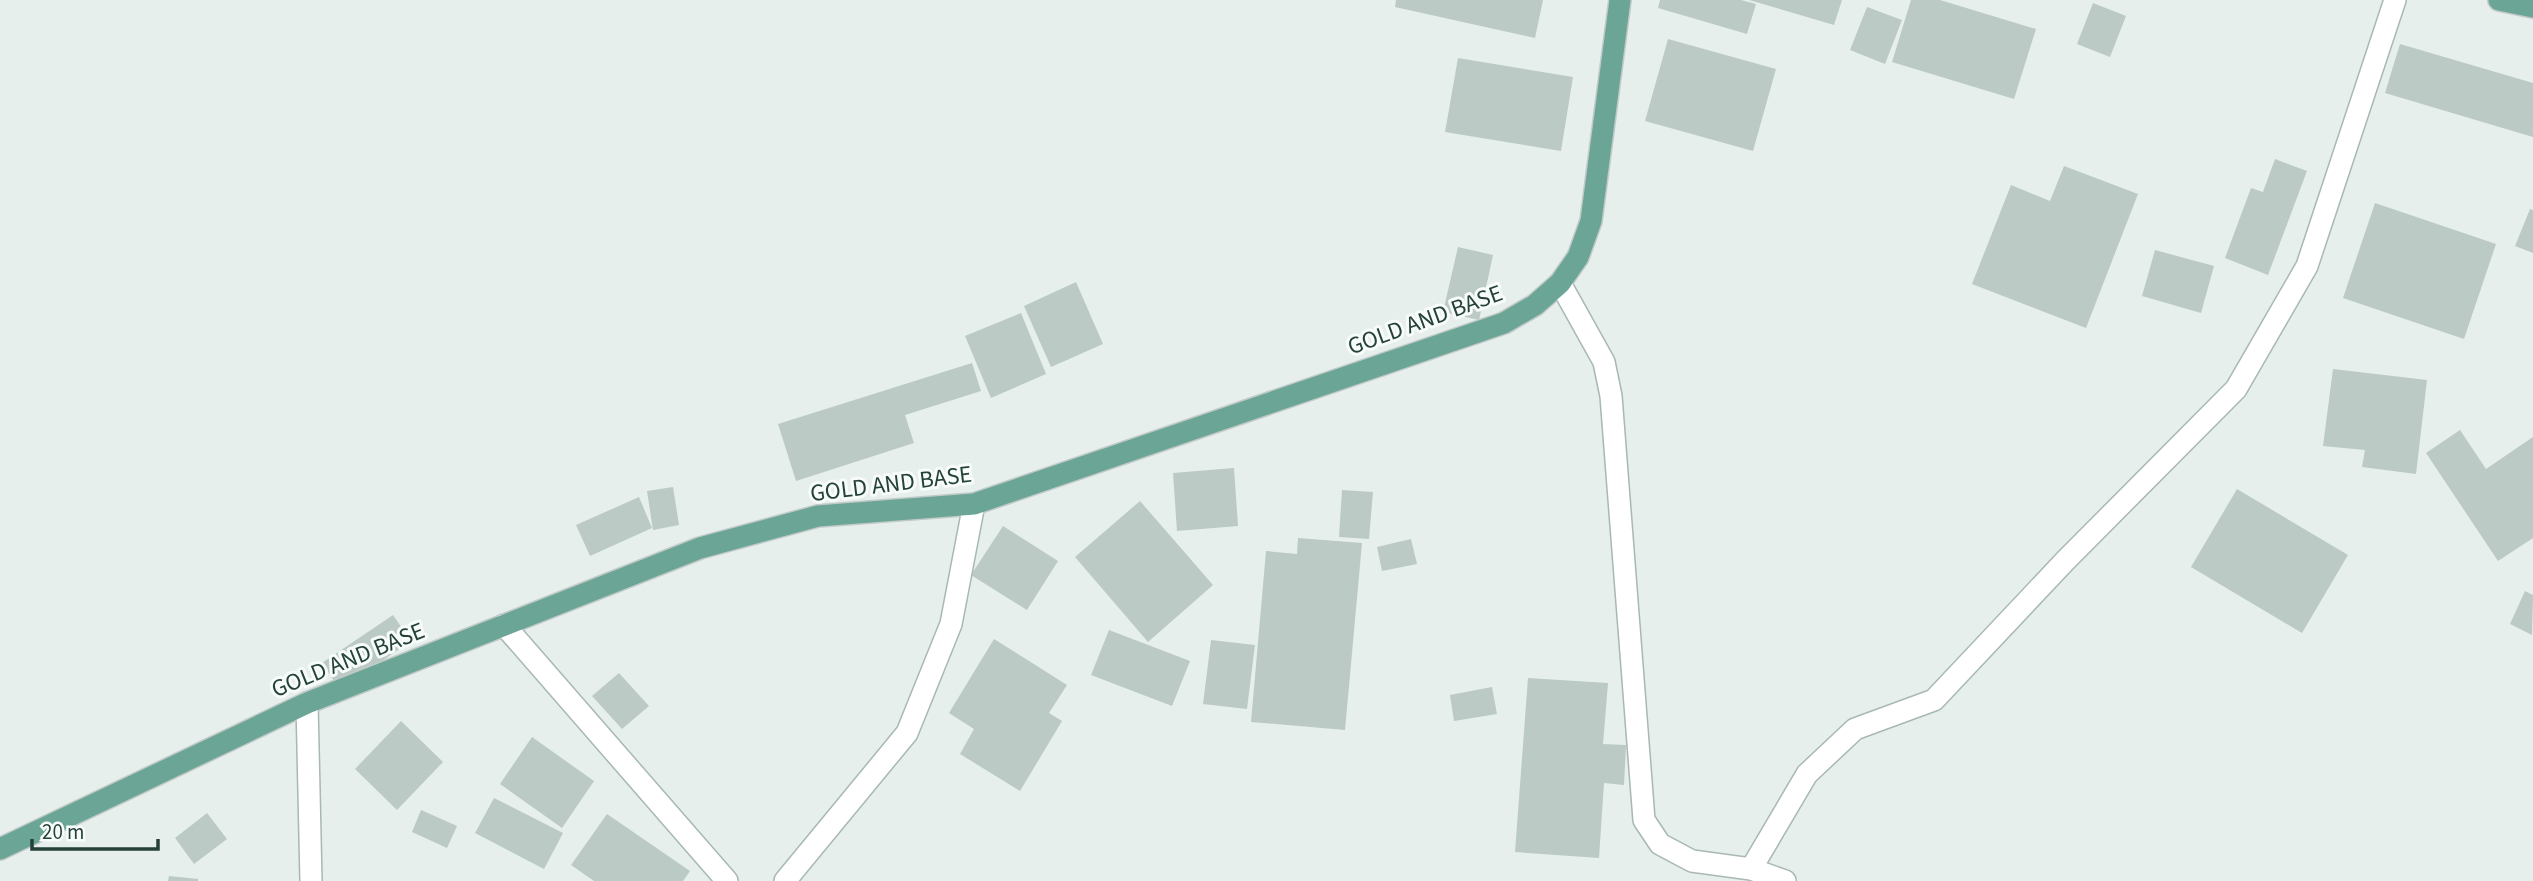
<svg xmlns="http://www.w3.org/2000/svg" width="2533" height="881" font-family="'Source Sans 3',sans-serif">
  <style>
    .building { fill: #bbcac4 }
    .lines { fill: none; stroke-linecap: round; stroke-linejoin: round }
    .street-casing { stroke: #a8b8b2; stroke-width: 24 }
    .primary-casing { stroke: #c2cac8; stroke-width: 24 }
    .street { stroke: #fff; stroke-width: 21 }
    .primary { stroke: #6aa596; stroke-width: 21 }
    .labels { text-anchor: middle; dominant-baseline: central; stroke-width: 6; stroke-linejoin: round; paint-order: stroke }
    .street-label { font-size: 24px; fill: #24423a; stroke: #f7fbf9 }
  </style>
  <rect width="100%" height="100%" fill="#e6efeb"/>
  <!-- building -->
  <path class="building" d="M1396 0H1543L1535 38 1395 7Z
    M1660 0H1741L1756 4 1747 34 1658 8Z
    M1749 0H1842L1834 25Z
    M1911 0H1940L2036 29 2014 99 1892 62Z
    M2093 3 2126 16 2110 57 2077 44Z
    M1867 7 1902 20 1885 64 1850 50Z
    M1668 39 1776 69 1753 151 1645 121Z
    M2400 44 2533 83V137L2385 93Z
    M1458 58 1573 77 1561 151 1445 132Z
    M2275 159 2307 171 2268 275 2225 258 2251 188 2263 192Z
    M2064 166 2138 194 2086 328 1972 284 2011 185 2050 201Z
    M2375 203 2496 244 2464 339 2343 298Z
    M2530 209 2533 210V253L2515 246Z
    M1458 247 1493 255 1479 320 1443 312Z
    M2155 250 2214 266 2201 313 2142 296Z
    M1076 282 1103 344 1051 367 1024 306Z
    M1021 313 1046 374 991 398 965 336Z
    M972 363 981 391 905 415 914 443 796 481 778 424Z
    M2333 369 2427 380 2416 474 2362 467 2365 450 2323 446Z
    M2460 430 2486 469 2533 437V538L2498 561 2426 453Z
    M1234 468 1238 526 1177 531 1173 473Z
    M673 487 679 525 653 530 647 491Z
    M2237 489 2348 555 2302 633 2191 567Z
    M1342 490 1373 492 1369 539 1339 537Z
    M639 497 652 528 590 556 576 525Z
    M1140 501 1213 585 1148 642 1075 557Z
    M1003 526 1058 561 1027 610 971 575Z
    M1298 538 1362 543 1345 730 1251 722 1266 551 1297 554Z
    M1411 539 1417 564 1382 571 1377 547Z
    M2525 591 2533 595 2532 635 2510 624Z
    M393 615 411 641 340 690 322 663Z
    M1109 630 1190 661 1172 706 1091 675Z
    M994 639 1067 685 1049 713 1062 721 1020 791 960 754 974 729 949 713Z
    M1211 640 1255 645 1247 709 1203 704Z
    M619 673 649 706 622 729 592 696Z
    M1528 678 1608 683 1603 744 1626 745 1624 785 1604 783 1599 858 1515 852Z
    M1492 687 1497 714 1454 721 1450 695Z
    M401 721 443 762 397 810 355 769Z
    M532 737 594 781 562 828 500 784Z
    M494 798 563 833 544 869 475 833Z
    M421 810 457 826 447 848 412 832Z
    M207 813 227 839 194 864 175 838Z
    M607 814 690 871 683 881H594L571 865Z
    M169 876 198 879V881H168Z"/>
  <g class="lines">
    <!-- street casing -->
    <g class="street-casing">
      <path id="street" d="M1560 283 1604 362 1611 396 1644 820 1660 844 1692 861 1751 869 1785 881
        M504 625 727 881
        M307 703 311 881
        M1751 869 1807 774 1855 729 1934 700 2065 561 2236 389 2307 266 2395 0
        M785 881 907 733 951 624 974 504"/>
    </g>
    <!-- primary casing -->
    <g class="primary-casing">
      <path id="primary" d="M2499 0 2533 7
        M0 849 307 703 700 548 818 516 974 504 1504 323 1535 305 1560 283 1578 257 1591 221 1620 0"/>
    </g>
    <!-- street -->
    <use href="#street" class="street"/>
    <!-- primary -->
    <use href="#primary" class="primary"/>
  </g>
  <g class="labels">
    <!-- street labels -->
    <g class="street-label">
      <text transform="translate(1425 320) rotate(-20)">GOLD AND BASE</text>
      <text transform="translate(891 484) rotate(-7)">GOLD AND BASE</text>
      <text transform="translate(348 660) rotate(-22)">GOLD AND BASE</text>
    </g>
  </g>
  <!-- scale -->
  <path d="M32 839v10h126v-10" fill="none" stroke="#24423a" stroke-width="3.5"/>
  <text x="42" y="839" font-size="21" fill="#24423a" stroke="#f7fbf9" stroke-width="5" paint-order="stroke">20 m</text>
</svg>
